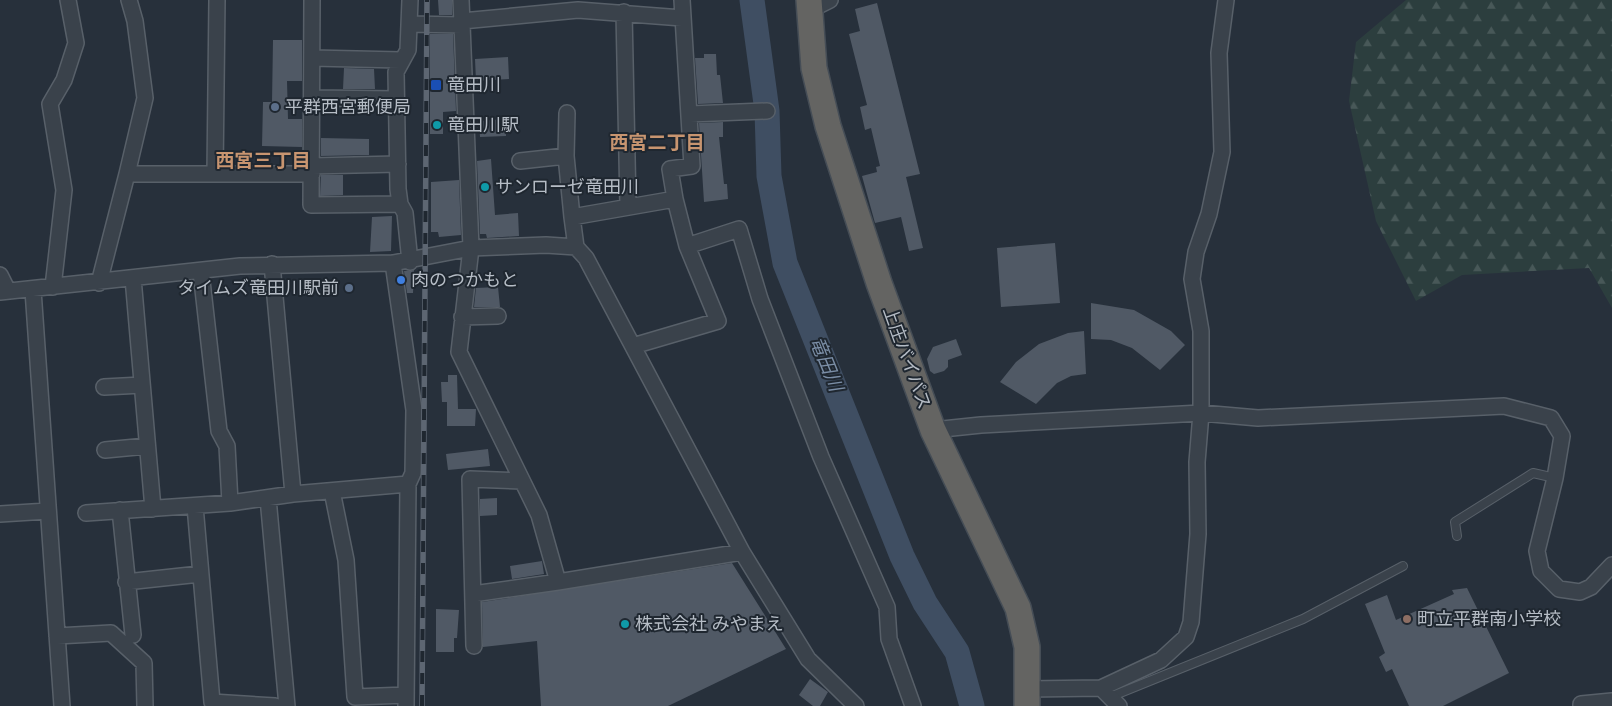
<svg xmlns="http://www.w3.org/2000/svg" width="1612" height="706" font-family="'Varela Round','Noto Sans JP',sans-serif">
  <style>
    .forest { fill: url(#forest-firs) }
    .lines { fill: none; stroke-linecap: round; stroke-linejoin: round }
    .river { stroke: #3f4e62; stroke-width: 25 }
    .building { fill: #505965 }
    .service-casing { stroke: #586069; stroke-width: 10 }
    .minor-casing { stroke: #586069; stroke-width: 18 }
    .trunk-casing { stroke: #454d56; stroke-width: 28 }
    .service { stroke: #3a424b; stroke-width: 8 }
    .minor { stroke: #3a424b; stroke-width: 15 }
    .trunk { stroke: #646462; stroke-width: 25 }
    .rail-casing { stroke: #5d6672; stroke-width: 5.5 }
    .rail { stroke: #1f2730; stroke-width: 4; stroke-dasharray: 11; stroke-linecap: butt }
    .transit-dot { fill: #1a4fb4; stroke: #1f2730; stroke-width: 2 }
    .service-dot { fill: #5c6f8a; stroke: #1f2730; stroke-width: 2 }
    .culture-dot { fill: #0f9aa8; stroke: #1f2730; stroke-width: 2 }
    .shop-dot { fill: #3f7fe0; stroke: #1f2730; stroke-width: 2 }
    .education-dot { fill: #8d6e63; stroke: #1f2730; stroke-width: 2 }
    .labels { text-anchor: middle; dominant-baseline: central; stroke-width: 4; stroke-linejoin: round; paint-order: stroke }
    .poi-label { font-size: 18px; fill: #b6bdc6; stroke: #1f2730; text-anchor: start }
    .street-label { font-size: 18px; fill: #b6bdc6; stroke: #1f2730 }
    .neighbourhood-label { font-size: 19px; font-weight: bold; fill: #c89570; stroke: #1f2730 }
    .water-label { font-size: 19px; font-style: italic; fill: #7b8ea6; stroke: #1f2730 }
  </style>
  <defs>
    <pattern id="forest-firs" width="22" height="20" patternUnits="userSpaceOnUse" patternTransform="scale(1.25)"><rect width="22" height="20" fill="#2c3e3e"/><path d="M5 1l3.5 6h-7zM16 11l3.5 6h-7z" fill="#485858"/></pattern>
  </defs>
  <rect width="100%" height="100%" fill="#27303b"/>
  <!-- forest -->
  <path class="forest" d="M1406 0H1612V308L1589 268 1462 275 1416 301 1376 221 1349 101 1356 42Z"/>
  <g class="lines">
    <!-- river -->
    <path class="river" d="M752 0 767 111 769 176 785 263 902 556 925 603 957 652 972 706"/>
  </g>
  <!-- building -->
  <path class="building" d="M438 0H452V15H439Z
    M877 3 920 174 906 177 923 248 909 251 901 217 875 223 862 176 877 172 876 167 880 166 871 128 865 130 860 107 867 105 849 34 860 31 855 9Z
    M430 34H453L456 111 443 112V134H430Z
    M273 40H302V81H287L288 119H302V147L262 146 263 102H272Z
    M704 54H716L717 75H720L723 103 698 104 695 58H704Z
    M508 57 509 79 476 81 475 59Z
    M344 68 374 69 375 89H343Z
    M505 119 506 136 480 137 479 121Z
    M723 122V137H719L724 184H727L728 199 704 202 699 123Z
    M321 138 369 139V155L321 156Z
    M491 159 495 215 518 213 519 236 487 238 486 234H480L477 161Z
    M321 175H343V195L320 196Z
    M459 180 461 235 439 237 438 232H431V182Z
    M392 216 391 251 370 252 372 217Z
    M1055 243 1060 303 1001 307 997 248Z
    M414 270 413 293H407L404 271Z
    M498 287 500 307H474L476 288Z
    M1091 303 1134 310 1171 331 1185 345 1160 370 1132 348 1111 340 1091 339Z
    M1084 331 1086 374 1071 376 1057 383 1036 404 1000 382 1016 362 1039 344 1068 333Z
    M956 339 962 355 948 360V367L944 371 934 374 930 371 927 359 933 347Z
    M448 375H457L458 409H476L475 426H447V402H442L441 382H448Z
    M488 449 490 466 448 470 446 454Z
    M497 498V515L480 516V499Z
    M542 561 544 574 512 579 510 566Z
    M732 563 786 649 668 706H541L537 641 483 647 482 602Z
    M1467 588 1509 673 1443 706H1409L1392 669 1386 672 1379 657 1385 653 1365 604 1387 595 1396 620 1454 594 1452 590Z
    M436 609 459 610 457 638H454V652H436Z
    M810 679 828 692 820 706H813L799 695Z"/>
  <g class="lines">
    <!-- service casing -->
    <g class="service-casing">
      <path id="service" d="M1457 536 1455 522 1533 473 1555 478
        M1110 697 1303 619 1403 566"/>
    </g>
    <!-- minor casing -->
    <g class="minor-casing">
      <path id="minor" d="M312 0 311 205 400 204
        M410 0 408 50 396 72 398 189 400 204 405 213 410 262
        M461 0 471 248 459 352 539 515 558 582
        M810 10 830 0
        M624 12 628 206
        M462 21 578 10 682 18
        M409 24 462 25
        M312 58 401 60
        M312 98 396 99
        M567 113 566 156 572 217
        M690 114 767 111
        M520 161 566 156
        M312 166 398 164
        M127 174 145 98 135 21 129 0
        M215 174 217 0
        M687 246 739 229 760 299 821 457 887 607 889 639 913 706
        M576 247 572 217 675 199 670 169 692 166 682 0
        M393 263 414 410 413 473 408 484 406 706
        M272 264 293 494
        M201 272 219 431 227 446 230 503
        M0 275 8 291
        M133 278 153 509
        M99 283 127 174H312
        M53 287 64 190 50 104 64 80 76 43 68 0
        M33 290 62 706
        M0 292 240 266 393 263 471 248 546 245 576 247 586 258 742 552 808 659 856 706
        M462 317 498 316
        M633 346 718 321 687 246 675 199
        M104 387 142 385
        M933 430 981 425 1201 413 1258 418 1504 406 1551 418 1562 436 1555 478 1537 551 1541 571 1559 589 1580 592 1591 587 1612 565
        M105 450 147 446
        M332 491 346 560 355 697 406 695
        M268 498 287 706
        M195 506 212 702 275 706
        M120 510 133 635
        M86 513 230 503 293 494 408 484
        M0 514 48 511
        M126 582 200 574
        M473 594 558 582 742 552
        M57 636 111 633 144 663 145 706
        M474 646 470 479 521 481
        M1101 688 1119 706
        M1028 689 1101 688 1161 660 1186 637 1191 622 1198 534 1197 462 1201 413V331L1192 279 1196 252 1209 214 1222 152 1219 53 1226 0
        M1581 706V704L1612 701"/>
    </g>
    <!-- trunk casing -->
    <g class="trunk-casing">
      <path id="trunk" d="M809 0 814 68 828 126 879 283 933 430 1018 608 1027 647V706"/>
    </g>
    <!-- service -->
    <use href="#service" class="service"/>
    <!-- minor -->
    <use href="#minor" class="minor"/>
    <!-- trunk -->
    <use href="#trunk" class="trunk"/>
    <!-- rail casing -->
    <g class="rail-casing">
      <path id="rail" d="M422 706 427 0"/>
    </g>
    <!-- rail -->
    <use href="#rail" class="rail"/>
  </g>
  <!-- markers -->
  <rect class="transit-dot" x="430" y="79" width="12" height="12" rx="2.5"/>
  <g class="service-dot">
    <circle cx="275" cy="107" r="5"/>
    <circle cx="349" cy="288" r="5"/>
  </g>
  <g class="culture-dot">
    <circle cx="437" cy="125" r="5"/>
    <circle cx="485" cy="187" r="5"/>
    <circle cx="625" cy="624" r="5"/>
  </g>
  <circle class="shop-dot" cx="401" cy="280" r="5"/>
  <circle class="education-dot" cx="1407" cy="619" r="5"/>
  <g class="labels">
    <!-- poi labels -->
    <g class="poi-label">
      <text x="447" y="85">竜田川</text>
      <text x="285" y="107">平群西宮郵便局</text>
      <text x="447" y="125">竜田川駅</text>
      <text x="495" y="187">サンローゼ竜田川</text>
      <text x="411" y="280">肉のつかもと</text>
      <text x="339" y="288" text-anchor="end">タイムズ竜田川駅前</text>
      <text x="1417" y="619">町立平群南小学校</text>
      <text x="635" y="624">株式会社 みやまえ</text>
    </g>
    <!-- street labels -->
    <g class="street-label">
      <text transform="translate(907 358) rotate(70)">上庄バイパス</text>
    </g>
    <!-- neighbourhood labels -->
    <g class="neighbourhood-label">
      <text x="657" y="143">西宮二丁目</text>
      <text x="263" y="161">西宮三丁目</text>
    </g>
    <!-- water labels -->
    <g class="water-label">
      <text transform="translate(826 364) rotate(68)">竜田川</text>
    </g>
  </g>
</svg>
